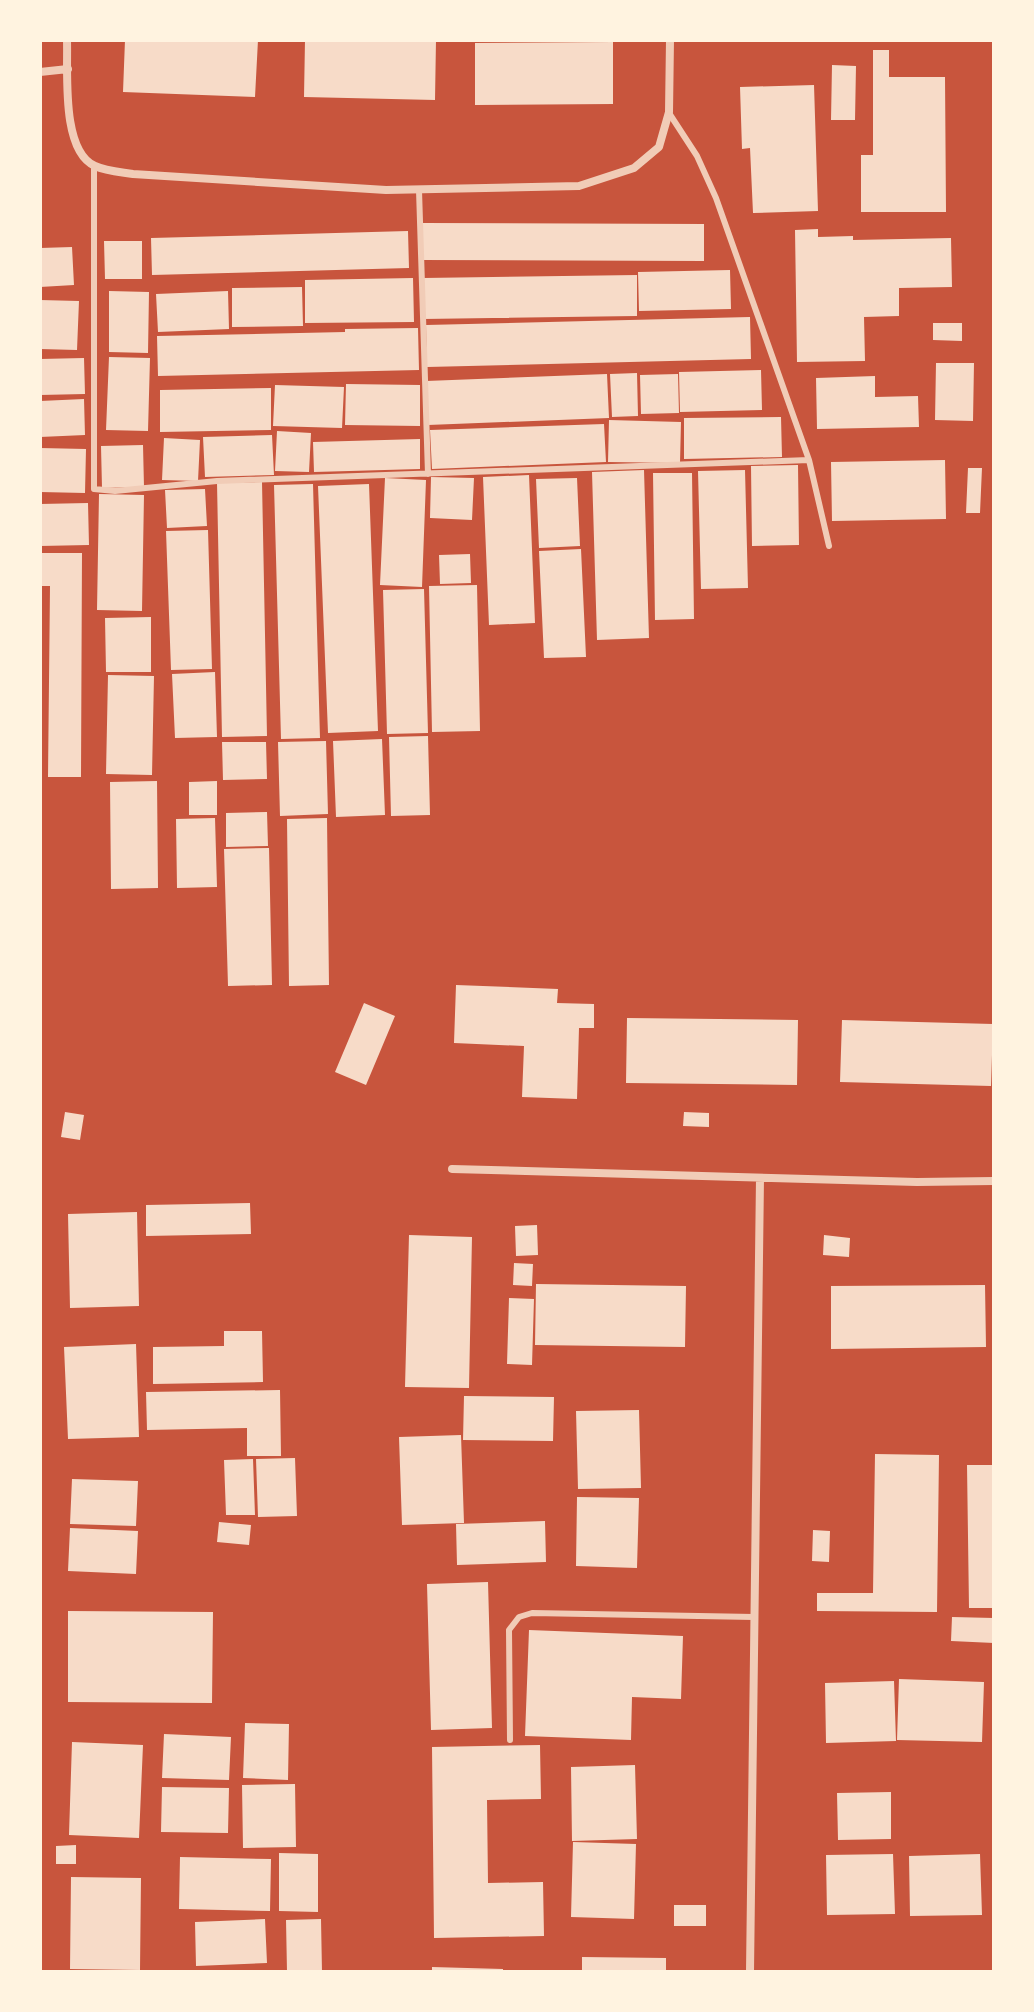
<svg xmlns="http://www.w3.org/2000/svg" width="1034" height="2012" font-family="Signika,sans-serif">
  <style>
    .building { fill: #f7dbc8 }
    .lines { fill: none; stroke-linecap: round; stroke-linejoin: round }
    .service { stroke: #f1ccb7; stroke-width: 6 }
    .minor { stroke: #f1ccb7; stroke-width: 8 }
  </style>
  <rect width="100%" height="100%" fill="#c8553d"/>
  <!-- building -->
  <path class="building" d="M125 40H258L255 97 123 92Z
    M305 40H436L435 100 304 97Z
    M613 42V104L475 105V43Z
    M873 50H889V77H945L946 212H861V155H873Z
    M832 65 856 66 855 120H831Z
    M814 85 818 211 753 213 750 148 742 149 740 87Z
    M422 223 704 224V261L422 260Z
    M818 229V237L853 236V240L951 238 952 287 899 288V316L864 317 865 361 797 362 795 230Z
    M408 231 409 268 152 275 151 238Z
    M104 241H142V279H105Z
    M72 247 74 285 40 287V248Z
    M730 270 731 309 639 311 638 272Z
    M637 275V316L423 319V278Z
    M413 278 414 322 305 323V280Z
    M302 287 303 326 232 327V288Z
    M109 291 149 292 148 353 109 352Z
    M228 291 229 329 158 332 156 294Z
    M40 300 79 301 77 350 40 349Z
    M750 317 751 359 427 367 426 325Z
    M933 323H962V341L933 340Z
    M418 328 419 370 158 376 157 336 345 332V329Z
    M109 357 150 358 148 431 106 430Z
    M84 358 85 394 40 395V359Z
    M936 363H974L973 421 935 420Z
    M761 370 762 410 680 412 679 372Z
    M637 373 638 416 612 417 610 374Z
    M607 374 609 418 428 425 426 381Z
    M678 374 679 413 641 414 640 375Z
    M875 376V397L918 396 919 427 817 429 816 378Z
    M346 384 420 385V426L345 425Z
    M275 385 344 387 342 428 273 426Z
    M271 388V430L160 432V390Z
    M84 399 85 435 40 437V401Z
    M781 417 782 457 684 459V418Z
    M609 420 681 422 680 463 608 462Z
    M604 424 606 462 432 469 430 430Z
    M277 431 311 433 309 472 275 471Z
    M272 435 274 475 205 477 203 437Z
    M164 438 200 440 198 481 162 480Z
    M420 439V469L314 472 313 442Z
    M143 445 144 487 102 488 101 446Z
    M40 448 86 449 85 493 40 492Z
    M945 460 946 519 832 521 831 462Z
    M798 465 799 545 752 546 751 466Z
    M968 468H982L980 513H966Z
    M644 470 649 638 597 640 592 472Z
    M745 470 748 588 701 589 698 471Z
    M653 473H692L694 619 655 620Z
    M529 475 535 623 489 625 483 477Z
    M431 477 474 478 472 520 430 518Z
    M385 478 426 480 422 587 380 585Z
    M577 478 580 546 539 548 536 479Z
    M262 482 267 736 222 737 217 483Z
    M313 484 320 738 281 739 274 485Z
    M369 484 378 731 328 733 318 486Z
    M205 489 207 526 167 528 165 490Z
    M99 494 144 495 142 611 97 610Z
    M88 503 89 545 40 546V504Z
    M208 530 212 669 171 670 166 531Z
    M581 549 586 657 544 658 539 551Z
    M40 553H82L81 777H48L50 586H40Z
    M470 554 471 583 440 584 439 555Z
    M477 585 480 731 432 732 429 586Z
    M424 589 428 733 387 734 383 590Z
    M151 617V672H106L105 618Z
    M215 672 217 737 175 738 172 674Z
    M108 675 154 676 152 775 106 774Z
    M428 736 430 815 391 816 389 737Z
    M382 739 385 815 336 817 333 741Z
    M326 741 328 814 280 816 278 742Z
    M222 742H266L267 779 223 780Z
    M157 781 158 888 111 889 110 782Z
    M217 781V815H189V782Z
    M267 812 268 846 226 847V813Z
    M215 818 217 887 177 888 176 819Z
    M327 818 329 985 289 986 287 819Z
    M269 848 272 985 228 986 224 849Z
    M456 985 558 989 557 1003 594 1004V1028H579L577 1099 522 1097 524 1046 454 1043Z
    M364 1003 395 1016 366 1085 335 1072Z
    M627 1018 798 1020 797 1085 626 1083Z
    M842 1020 993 1024 991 1086 840 1082Z
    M65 1112 84 1115 80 1140 61 1137Z
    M684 1112 709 1113V1127L683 1126Z
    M250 1203 251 1234 146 1236V1205Z
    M137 1212 139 1306 70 1308 68 1214Z
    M537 1225 538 1255 516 1256 515 1226Z
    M409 1235 472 1237 469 1388 405 1387Z
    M824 1235 850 1238 849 1257 823 1255Z
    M514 1263 533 1264 532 1286 513 1285Z
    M536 1284 686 1286 685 1347 535 1345Z
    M985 1285 986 1347 831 1349V1286Z
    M509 1298 534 1299 532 1365 507 1364Z
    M224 1331H262L263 1382 153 1384V1347L224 1346Z
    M136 1344 139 1437 68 1439 64 1347Z
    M280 1390 281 1456H247V1428L147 1430 146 1392Z
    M464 1396 554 1397 553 1441 463 1440Z
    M639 1410 641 1488 578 1489 576 1411Z
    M461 1435 464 1523 402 1525 399 1437Z
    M875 1454 939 1455 937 1612 817 1611V1593H873Z
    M295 1458 297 1516 258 1517 256 1459Z
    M253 1459 255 1515H226L224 1460Z
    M967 1465H994V1608H969Z
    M72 1479 138 1481 136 1526 70 1524Z
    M577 1497 639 1498 637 1568 576 1566Z
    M545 1521 546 1562 457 1565 456 1524Z
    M219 1522 251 1525 249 1545 217 1542Z
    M70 1528 138 1531 136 1574 68 1571Z
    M813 1530 830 1531 829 1562 812 1561Z
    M488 1582 492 1728 431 1730 427 1584Z
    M68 1611 213 1612 212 1703 68 1702Z
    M952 1617 994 1618V1643L951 1641Z
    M529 1630 683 1636 681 1699 632 1697 631 1740 525 1736Z
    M899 1679 984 1682 982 1742 897 1740Z
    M894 1681 896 1741 826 1743 825 1683Z
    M245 1723 289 1724 288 1780 243 1778Z
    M164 1734 231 1737 229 1780 162 1778Z
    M72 1742 143 1745 139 1838 69 1835Z
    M540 1745 541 1799 487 1800 488 1883 543 1882 544 1936 434 1938 432 1747Z
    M635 1765 637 1839 572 1841 571 1767Z
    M295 1784 296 1847 243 1848 242 1785Z
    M162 1787 229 1788 228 1833 161 1832Z
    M891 1792V1839L838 1840 837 1793Z
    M573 1842 636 1844 634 1919 571 1917Z
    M76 1845V1864H56V1846Z
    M279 1853 318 1854V1912L279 1911Z
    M893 1854 895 1914 827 1915 826 1855Z
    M980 1854 982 1915 910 1916 909 1856Z
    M180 1857 271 1859 270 1911 179 1909Z
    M71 1877 141 1878 140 1970 70 1969Z
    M674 1905H706V1926H674Z
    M265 1919 267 1963 196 1966 195 1922Z
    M321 1919 322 1972H287L286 1920Z
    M582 1957 666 1958V1972H582Z
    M432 1967 503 1969V1972H432Z"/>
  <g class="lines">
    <!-- service -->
    <path class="service" d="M669 113 697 156 716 198 809 460 829 546
      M94 166V489L115 491 217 481 809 460
      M419 190 428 474
      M510 1740 509 1630 519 1617 532 1613 754 1617"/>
    <!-- minor -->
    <path class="minor" d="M67 40C68 72 61 151 95 166 106 171 121 172 133 174L386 190 579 186 634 168 659 147 669 112 670 40
      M40 72 68 69
      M452 1169 917 1182 994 1181
      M750 1972 760 1178"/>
  </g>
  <!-- border -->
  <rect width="1034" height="2012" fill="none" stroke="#fff3e0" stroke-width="84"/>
</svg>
